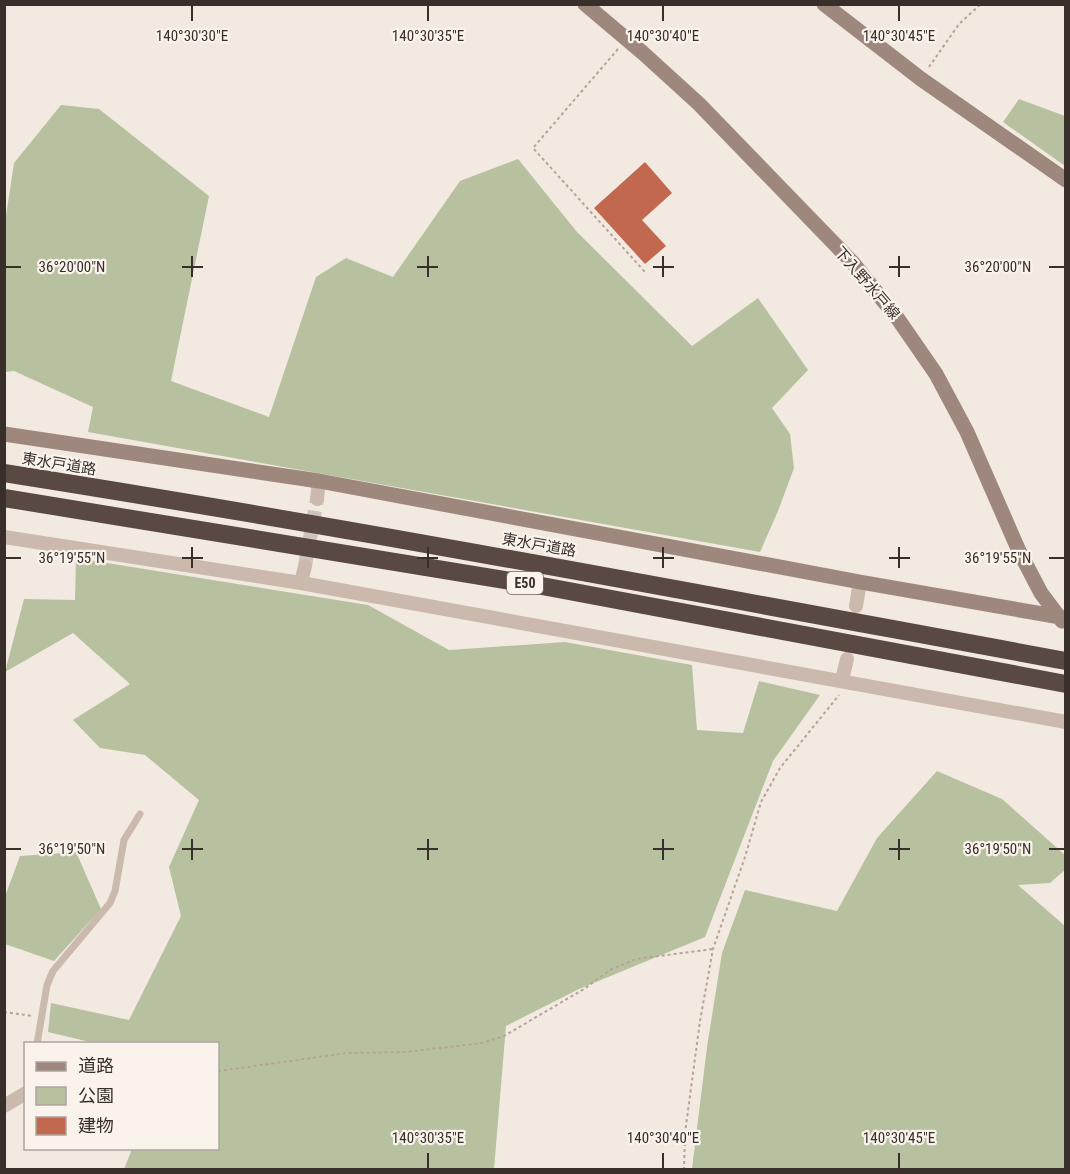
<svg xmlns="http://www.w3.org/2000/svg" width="1070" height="1174" font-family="'Roboto Condensed','Noto Sans JP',sans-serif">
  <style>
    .green { fill: #b7c1a0 }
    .building { fill: #c1684f }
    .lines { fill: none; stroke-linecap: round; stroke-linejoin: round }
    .street-tunnel { stroke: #cdc4bc; stroke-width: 14; stroke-dasharray: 14 7; stroke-linecap: butt }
    .path { stroke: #b6a396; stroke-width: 2; stroke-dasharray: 3 3; stroke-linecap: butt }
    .lane { stroke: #cab9ac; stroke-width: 7 }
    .street { stroke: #cab9ac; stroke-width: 14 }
    .secondary { stroke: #9e887d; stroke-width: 15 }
    .highway { stroke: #594942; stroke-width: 18 }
    .ticks { fill: none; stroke: #382f2b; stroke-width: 2 }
    .labels { text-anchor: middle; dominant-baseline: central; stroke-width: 4.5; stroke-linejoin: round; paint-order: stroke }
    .shield { fill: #faf3ec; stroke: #726a65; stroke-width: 1.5 }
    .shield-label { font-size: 14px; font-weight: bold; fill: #382f2b }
    .street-label { font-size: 15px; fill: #382f2b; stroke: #faf3ec }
    .ticks-label { font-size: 15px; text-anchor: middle; fill: #382f2b; stroke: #faf3ec; stroke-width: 4.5; stroke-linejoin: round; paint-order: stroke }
  </style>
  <rect width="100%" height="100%" fill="#f2e9e0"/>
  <!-- green -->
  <path class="green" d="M1019 99 1065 116V166L1003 122Z
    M61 105 99 109 209 196 171 381 269 417 316 277 346 258 393 277 460 181 518 159 577 232 692 346 758 298 808 370 772 408 790 434 794 468 778 511 760 552 88 432 93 407 14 371 5 372 4 229 14 163Z
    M76 558 368 605 449 650 565 642 692 665 697 730 743 733 759 681 820 695 773 761 705 937 579 989 506 1026 494 1169H124L132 1149 218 1148V1044L94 1043 48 1032 51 1003 129 1020 181 916 169 867 199 800 145 755 100 748 73 720 130 684 73 633 5 672 24 599 75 600Z
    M937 771 1002 799 1065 855V870L1050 883 1018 885 1065 926V1169H692L707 1047 722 953 745 890 837 911 877 838Z
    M76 852 101 909 54 961 5 944 4 899 20 856Z"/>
  <!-- building -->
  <path class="building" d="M645 162 672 193 642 220 666 246 645 264 594 208Z"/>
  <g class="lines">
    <!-- street-tunnel -->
    <path class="street-tunnel" d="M305 566 317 499"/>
    <!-- path -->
    <path class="path" d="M618 49 533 148 645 272
      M929 67 959 24 981 4
      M4 1012 33 1016
      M47 1044H56
      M218 1071 348 1053 406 1052 482 1043 504 1036 584 989 610 970 636 959 713 949
      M684 1170 685 1133 700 1021 713 949 745 857 761 802 780 768 839 695"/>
    <!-- lane -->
    <path class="lane" d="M37 1044 47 985 53 971 110 903 115 891 124 840 140 814"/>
    <!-- street -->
    <path class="street" d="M317 499 319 481
      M4 537 301 583 1066 722
      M301 583 305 566
      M856 606 860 582
      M842 680 847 659
      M4 1106 26 1093"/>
    <!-- secondary -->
    <path class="secondary" d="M585 4 643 53 699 104 853 263 898 319 936 374 967 432 1019 551 1041 593 1062 621
      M824 4 921 79 1066 180
      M4 434 319 481 860 582 1066 618"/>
    <!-- highway -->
    <path class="highway" d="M4 473C359 529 712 596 1066 661
      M4 498 542 586 1066 684"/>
  </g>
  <!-- ticks -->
  <path class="ticks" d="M192 6V21M428 6V21M663 6V21M899 6V21M192 256V277M428 256V277M663 256V277M899 256V277M6 267H21M182 267H203M417 267H438M653 267H674M889 267H910M1049 267H1064M192 547V568M428 547V568M663 547V568M899 547V568M6 558H21M182 558H203M417 558H438M653 558H674M889 558H910M1049 558H1064M192 839V860M428 839V860M663 839V860M899 839V860M6 849H21M182 849H203M417 849H438M653 849H674M889 849H910M1049 849H1064M428 1153V1168M663 1153V1168M899 1153V1168"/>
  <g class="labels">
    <!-- shield labels -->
    <rect class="shield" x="507" y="572" width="36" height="22" rx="4.5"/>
    <g class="shield-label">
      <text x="525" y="583">E50</text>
    </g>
    <!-- street labels -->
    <g class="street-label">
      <text transform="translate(867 283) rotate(49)">下入野水戸線</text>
      <text transform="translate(59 464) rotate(9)">東水戸道路</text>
      <text transform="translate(539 545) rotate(10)">東水戸道路</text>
    </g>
  </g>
  <g class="ticks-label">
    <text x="192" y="41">140°30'30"E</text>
    <text x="428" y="41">140°30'35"E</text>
    <text x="663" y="41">140°30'40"E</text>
    <text x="899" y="41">140°30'45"E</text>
    <text x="72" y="272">36°20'00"N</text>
    <text x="998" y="272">36°20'00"N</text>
    <text x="72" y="563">36°19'55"N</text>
    <text x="998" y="563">36°19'55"N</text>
    <text x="72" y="854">36°19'50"N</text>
    <text x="998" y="854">36°19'50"N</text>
    <text x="428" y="1143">140°30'35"E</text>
    <text x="663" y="1143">140°30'40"E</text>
    <text x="899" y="1143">140°30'45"E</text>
  </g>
  <!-- border -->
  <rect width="1070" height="1174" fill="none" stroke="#382f2b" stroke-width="12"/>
  <!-- legend -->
  <rect x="24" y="1042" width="195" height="108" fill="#faf3ec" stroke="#aca59f" stroke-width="1.5"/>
  <rect x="36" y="1062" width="30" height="9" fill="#9e887d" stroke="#aca59f" stroke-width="1.5"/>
  <text x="78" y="1072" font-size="18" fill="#382f2b">道路</text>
  <rect x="36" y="1087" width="30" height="18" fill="#b7c1a0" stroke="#aca59f" stroke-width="1.5"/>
  <text x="78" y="1102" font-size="18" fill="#382f2b">公園</text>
  <rect x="36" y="1117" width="30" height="18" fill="#c1684f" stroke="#aca59f" stroke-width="1.5"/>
  <text x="78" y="1132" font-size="18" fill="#382f2b">建物</text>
</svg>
